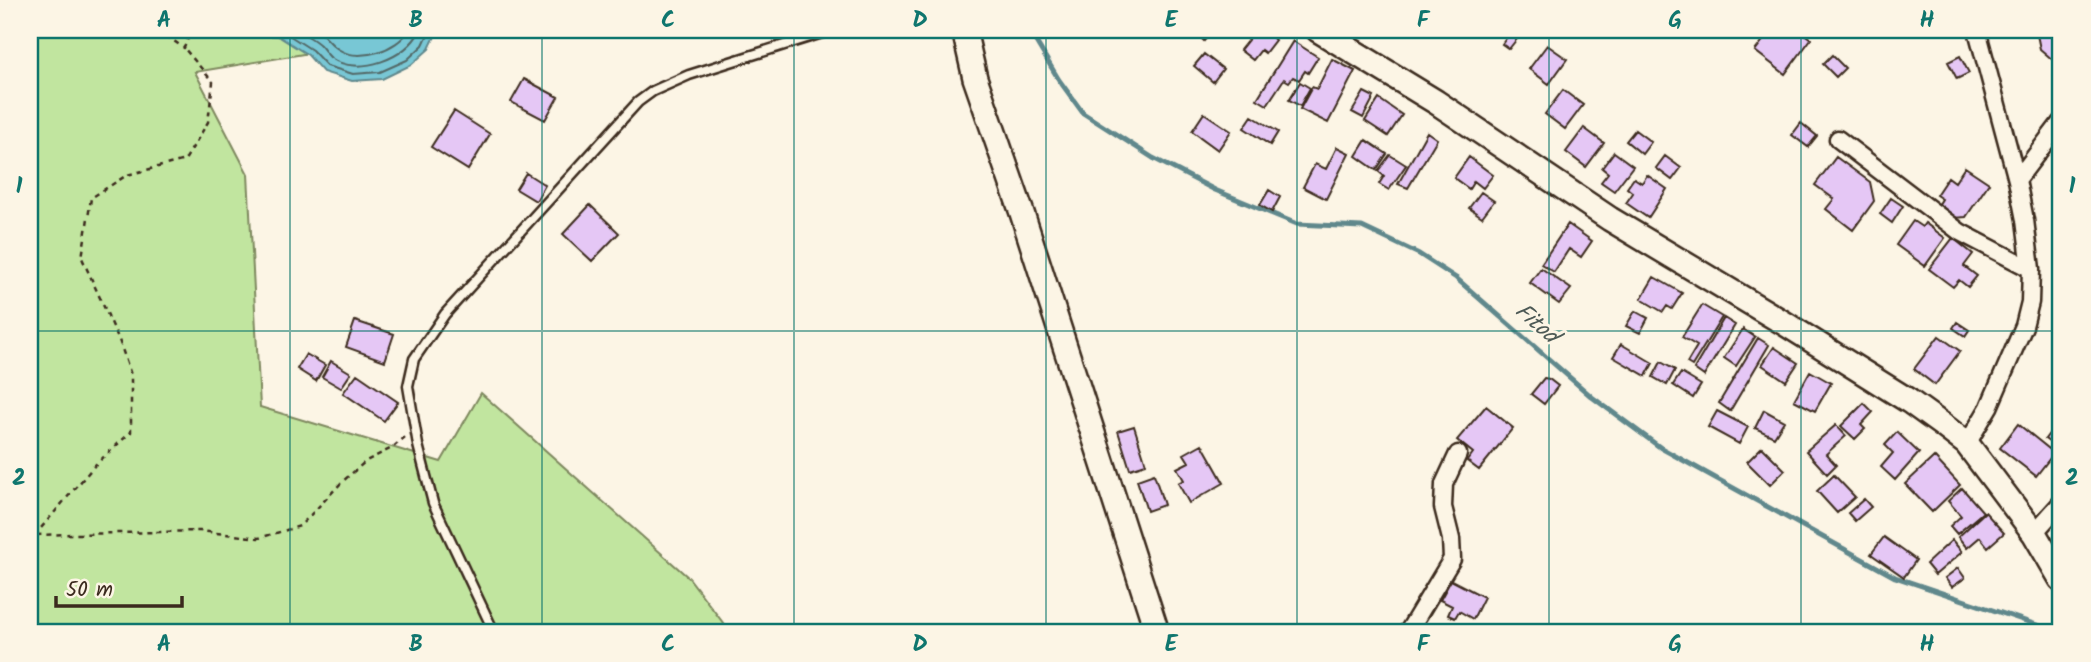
<svg xmlns="http://www.w3.org/2000/svg" width="2091" height="662" font-family="Kalam,sans-serif">
  <style>
    .green { fill: #c1e59f; stroke: #7e885e; stroke-width: 2 }
    .water { fill: #78c7d5; stroke: #60888c; stroke-width: 2 }
    .lines { fill: none; stroke-linecap: round; stroke-linejoin: round }
    .shore { stroke: #536967; stroke-width: 2 }
    .stream { stroke: #60888c; stroke-width: 5 }
    .building { fill: #e5c7f5; stroke: #3b2a1e; stroke-width: 2 }
    .lane-casing { stroke: #3b2a1e; stroke-width: 13 }
    .street-casing { stroke: #3b2a1e; stroke-width: 21 }
    .secondary-casing { stroke: #3b2a1e; stroke-width: 28 }
    .path { stroke: #3b2a1e; stroke-width: 2.5; stroke-dasharray: 5 5; stroke-linecap: butt }
    .lane { stroke: #fcf5e5; stroke-width: 8 }
    .street { stroke: #fcf5e5; stroke-width: 16 }
    .secondary { stroke: #fcf5e5; stroke-width: 23 }
    .grid { fill: none; stroke: #0f766e; stroke-width: 2; stroke-opacity: 0.55 }
    .labels { text-anchor: middle; dominant-baseline: central; stroke-width: 6; stroke-linejoin: round; paint-order: stroke }
    .water-label { font-size: 23px; font-style: italic; fill: #4d5955; stroke: #fcf5e5 }
    .neatline { fill: none; stroke: #0f766e; stroke-width: 2.5 }
    .grid-label { font-size: 23px; text-anchor: middle; font-weight: bold; fill: #0f766e }
  </style>
  <rect width="100%" height="100%" fill="#fcf5e5"/>
  <filter id="ink" filterUnits="userSpaceOnUse"><feTurbulence type="fractalNoise" baseFrequency=".0143" numOctaves="2"/><feDisplacementMap in="SourceGraphic" scale="14" xChannelSelector="R" yChannelSelector="G"/><feConvolveMatrix kernelMatrix="1 2 1 2 8 2 1 2 1" color-interpolation-filters="sRGB"/></filter>
  <g filter="url(#ink)">
    <!-- green -->
    <path class="green" d="M30 30H449L195 72 248 174 260 407 441 462 481 393 689 578 730 632H30Z"/>
    <!-- water -->
    <path class="water" d="M242 30H438L429 49 411 65 382 79 352 81 323 72 308 55 278 36 252 34Z"/>
    <g class="lines">
      <!-- shore -->
      <path class="shore" d="M281 30 312 50 327 66 353 74 380 72 407 60 423 45 430 30
        M298 30C305 35 314 39 320 45 324 49 327 55 331 58 358 77 408 58 420 30
        M317 30C325 35 330 44 338 49 359 63 397 50 409 30"/>
      <!-- stream -->
      <path class="stream" d="M1029 30 1059 80 1083 113 1153 158 1215 190 1297 224 1362 227 1419 254 1456 278 1592 397 1661 448 1895 577 2040 626 2044 632"/>
    </g>
    <!-- building -->
    <path class="building" d="M1201 30H1213L1204 41 1197 34Z
      M1256 30H1272L1275 32 1271 36 1275 40 1265 53 1261 50 1253 60 1240 50Z
      M1512 30H1524L1509 49 1502 44Z
      M1771 30H1799L1811 39 1785 74 1755 51Z
      M2036 30H2061V82L2054 76 2061 67 2040 49Z
      M1293 41 1318 57 1308 73 1305 71 1299 80 1293 77 1289 82 1284 79 1267 105 1257 99Z
      M1547 45 1567 59 1549 84 1529 69Z
      M1204 54 1223 69 1213 82 1194 66Z
      M1832 55 1845 68 1836 77 1823 64Z
      M1960 56 1969 73 1957 79 1948 62Z
      M1332 59 1355 71 1328 123 1300 109 1312 87 1317 89Z
      M524 79 558 97 545 120 511 102Z
      M1300 82 1310 88 1300 106 1289 100Z
      M1563 90 1583 105 1565 129 1545 114Z
      M1364 92 1374 97 1363 118 1352 112Z
      M1379 99 1402 115 1388 136 1365 121Z
      M454 111 490 134 468 170 431 147Z
      M1204 113 1231 131 1218 150 1192 131Z
      M1252 116 1278 132 1270 145 1244 128Z
      M1801 123 1817 136 1808 147 1792 135Z
      M1584 128 1604 143 1586 167 1566 152Z
      M1635 130 1651 142 1642 154 1626 141Z
      M1427 132 1437 139 1408 188 1398 184Z
      M1366 140 1387 154 1376 170 1356 156Z
      M1337 147 1349 153 1326 199 1303 187 1315 164 1326 169Z
      M1614 152 1633 166 1614 191 1601 182 1608 173 1602 168Z
      M1390 155 1406 165 1389 190 1379 184 1384 176 1378 171Z
      M1665 156 1681 168 1672 180 1656 168Z
      M1469 157 1493 175 1483 188 1474 181 1469 189 1454 178Z
      M1836 157 1870 182 1874 201 1853 230 1826 209 1834 199 1815 185Z
      M1965 167 1989 183 1966 217 1953 218 1937 207 1942 199 1936 195 1948 177 1955 182Z
      M526 173 545 185 536 201 516 189Z
      M1647 175 1667 189 1648 218 1626 203 1633 193 1627 188 1634 178 1642 183Z
      M1269 190 1280 197 1272 212 1260 205Z
      M1481 192 1494 201 1482 217 1469 208Z
      M1891 198 1903 206 1892 223 1880 214Z
      M590 205 619 233 592 261 563 234Z
      M1913 221 1922 227 1925 223 1945 238 1925 266 1896 245Z
      M1568 224 1592 241 1581 257 1569 249 1554 272 1541 264Z
      M1953 238 1973 254 1964 266 1977 276 1968 287 1959 280 1953 287 1929 269Z
      M1541 268 1571 289 1559 304 1530 283Z
      M1654 277 1682 293 1672 309 1667 306 1663 312 1641 299Z
      M1702 305 1722 317 1692 366 1687 363 1697 346 1682 337Z
      M1635 311 1648 318 1640 333 1626 326Z
      M1724 318 1735 325 1704 376 1694 369Z
      M355 321 394 334 385 361 346 347Z
      M1957 322 1969 330 1965 336 1953 328Z
      M1743 329 1755 337 1736 366 1724 358Z
      M1939 336 1960 351 1935 385 1914 369Z
      M1758 338 1769 345 1730 411 1719 403Z
      M1621 344 1653 363 1646 376 1613 357Z
      M1774 347 1798 363 1786 381 1762 365Z
      M306 354 325 365 316 381 297 369Z
      M331 361 351 373 341 388 322 377Z
      M1661 362 1675 370 1667 385 1653 377Z
      M1810 371 1831 383 1815 411 1794 400Z
      M1681 373 1701 385 1693 398 1673 385Z
      M357 374 398 402 384 421 343 393Z
      M1544 378 1549 379 1558 386 1544 404 1531 394Z
      M1864 403 1873 412 1861 425 1865 429 1855 439 1841 426Z
      M1486 406 1513 428 1479 470 1467 461 1473 453 1457 440Z
      M1764 410 1784 421 1774 437 1755 428Z
      M1717 411 1748 427 1739 444 1708 427Z
      M2057 423 2061 426V442L2057 448 2045 439Z
      M2018 424 2054 453 2036 476 2000 448Z
      M1836 425 1846 436 1826 454 1836 465 1827 474 1806 451Z
      M1134 426 1146 464 1130 469 1118 431Z
      M1897 432 1919 453 1895 480 1881 467 1893 453 1885 445Z
      M1202 444 1224 483 1189 503 1178 483 1184 480 1177 468 1189 462 1184 454Z
      M1762 447 1785 470 1770 485 1747 462Z
      M1934 457 1960 485 1932 512 1905 484Z
      M1154 474 1164 505 1147 511 1137 480Z
      M1834 475 1855 497 1837 513 1817 491Z
      M1962 488 1983 512 1957 534 1950 526 1961 516 1948 501Z
      M1864 499 1871 507 1855 521 1848 513Z
      M1985 512 2004 533 1988 547 1980 537 1967 548 1958 537Z
      M1884 537 1916 560 1904 577 1871 554Z
      M1952 540 1962 552 1935 575 1926 564Z
      M1958 568 1965 578 1952 587 1945 578Z
      M1451 580 1484 597 1473 619 1459 611 1455 618 1448 615 1452 606 1440 600Z"/>
    <g class="lines">
      <!-- lane casing -->
      <g class="lane-casing">
        <path id="lane" d="M494 632 433 503 418 445 408 386 414 359 445 314 638 102 653 91 689 75 832 30"/>
      </g>
      <!-- street casing -->
      <g class="street-casing">
        <path id="street" d="M1838 139 1960 232 2031 269
          M2017 180 2061 122
          M1967 444 1989 407 2024 326 2030 302 2031 269 2025 220 2017 180 1977 30
          M2034 533 2061 503
          M1408 632 1452 559 1451 539 1443 507 1444 484 1458 454"/>
      </g>
      <!-- secondary casing -->
      <g class="secondary-casing">
        <path id="secondary" d="M964 30 975 78 1022 213 1157 632
          M1318 30 1436 102 1610 219 1784 323 1909 401 1941 424 1967 444 2034 533 2061 579"/>
      </g>
      <!-- path -->
      <path class="path" d="M158 30 184 48 191 30
        M30 528 35 535 200 531 259 538 300 526 343 481 366 461 392 448 405 437
        M30 555 35 535 95 465 131 432V375L119 340 82 258 91 198 127 175 185 160 208 122 213 82 184 48"/>
      <!-- lane -->
      <use href="#lane" class="lane"/>
      <!-- street -->
      <use href="#street" class="street"/>
      <!-- secondary -->
      <use href="#secondary" class="secondary"/>
    </g>
  </g>
  <!-- grid -->
  <path class="grid" d="M290 30V632M542 30V632M794 30V632M1046 30V632M1297 30V632M1549 30V632M1801 30V632M30 331H2061"/>
  <g class="labels">
    <!-- water labels -->
    <g class="water-label">
      <text transform="translate(1536 324) rotate(41)">Fitod</text>
    </g>
  </g>
  <!-- margin -->
  <rect width="2091" height="662" fill="none" stroke="#fcf5e5" stroke-width="77"/>
  <!-- scale -->
  <path d="M56 596v10h126v-10" fill="none" stroke="#3b2a1e" stroke-width="3.5"/>
  <text x="66" y="596" font-size="21" fill="#3b2a1e" stroke="#fcf5e5" stroke-width="5" paint-order="stroke">50 m</text>
  <rect x="38" y="38" width="2014" height="586" class="neatline"/>
  <g class="grid-label">
    <text x="164" y="27">A</text>
    <text x="416" y="27">B</text>
    <text x="668" y="27">C</text>
    <text x="920" y="27">D</text>
    <text x="1171" y="27">E</text>
    <text x="1423" y="27">F</text>
    <text x="1675" y="27">G</text>
    <text x="1927" y="27">H</text>
    <text x="19" y="193">1</text>
    <text x="2072" y="193">1</text>
    <text x="19" y="485">2</text>
    <text x="2072" y="485">2</text>
    <text x="164" y="651">A</text>
    <text x="416" y="651">B</text>
    <text x="668" y="651">C</text>
    <text x="920" y="651">D</text>
    <text x="1171" y="651">E</text>
    <text x="1423" y="651">F</text>
    <text x="1675" y="651">G</text>
    <text x="1927" y="651">H</text>
  </g>
</svg>
